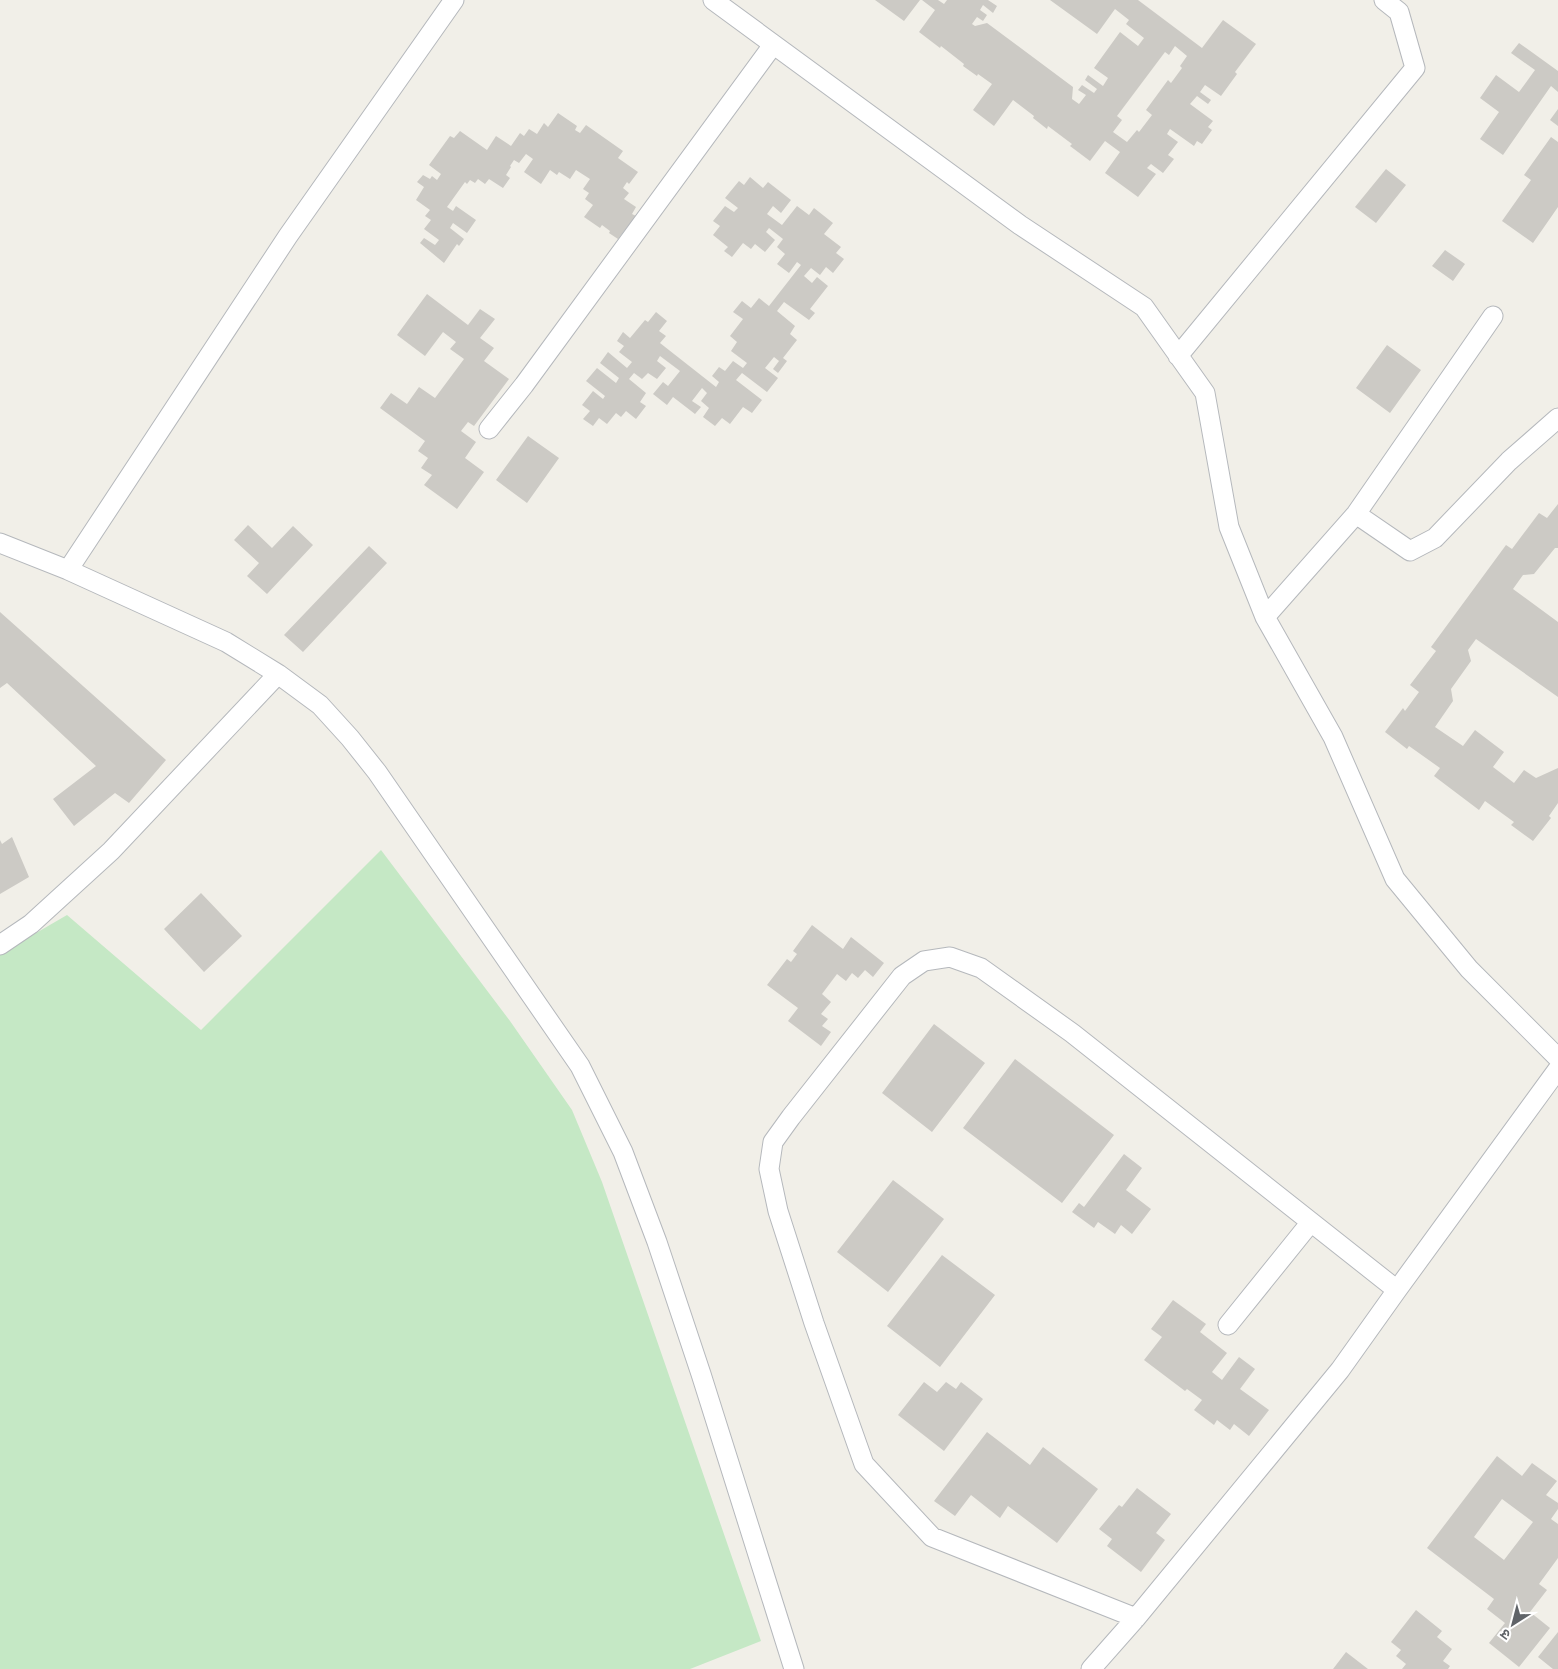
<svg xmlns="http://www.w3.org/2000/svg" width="1558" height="1669" font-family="Lato,'Noto Sans Devanagari',sans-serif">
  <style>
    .green { fill: #c5e8c5 }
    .building { fill: #cccac5; fill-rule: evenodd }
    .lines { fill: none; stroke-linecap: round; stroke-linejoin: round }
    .service-casing { stroke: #b5b8bc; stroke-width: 21 }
    .service { stroke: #fff; stroke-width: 19 }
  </style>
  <rect width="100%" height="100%" fill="#f1efe8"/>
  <!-- green -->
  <path class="green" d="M381 850 510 1021 572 1110 602 1182 761 1641 690 1669H0V954L67 915 201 1030Z"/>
  <!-- building -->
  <path class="building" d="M875 0H920L904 21Z
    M922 0H938L944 4 947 0H988L997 6 993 13 983 5 980 10 987 15 983 21 977 17 972 24 975 26 987 23 1073 87 1072 99 1079 104 1086 95 1078 90 1082 85 1094 93 1097 89 1085 80 1088 75 1103 86 1108 78 1094 68 1120 32 1138 46 1144 38 1126 24 1129 20 1115 9 1097 34 1050 0H1138L1202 48 1223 20 1256 44 1235 72 1237 74 1221 96 1205 85 1200 92 1211 100 1208 104 1197 96 1190 104 1213 121 1208 127 1212 130 1202 144 1197 141 1194 146 1170 129 1167 134 1178 142 1168 155 1174 159 1163 173 1151 164 1147 168 1156 174 1138 197 1105 173 1120 152 1105 141 1090 161 1070 146 1072 144 1048 126 1047 129 1033 118 1034 116 1013 100 994 126 973 110 992 84 978 74 977 76 963 66 964 64 941 46 940 48 919 32 935 10ZM1175 46 1187 56 1180 66 1182 68 1171 83 1168 80 1146 110 1152 115 1139 132 1137 130 1127 142 1113 132 1122 120 1117 116 1165 52 1169 55Z
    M1519 43 1558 71V92L1551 86 1503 155 1480 139 1499 112 1480 98 1496 75 1519 92 1535 70 1511 53Z
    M1558 109V126L1550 120Z
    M558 113 577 126 575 130 580 133 586 125 623 151 618 158 638 172 629 184 627 182 623 188 629 193 624 199 636 207 632 214 636 216 618 239 609 233 610 231 602 225 600 228 584 217 593 205 585 199 589 193 583 189 590 179 576 170 570 179 559 172 557 175 550 170 541 184 524 172 533 159 526 154 519 163 514 160 510 166 511 167 506 175 510 178 503 188 489 179 485 184 478 179 475 183 470 180 467 184 465 182 447 207 453 211 456 206 476 220 467 233 453 223 450 228 464 239 459 246 457 244 444 263 420 243 424 238 435 245 439 240 424 229 431 220 425 216 430 210 416 200 424 187 417 182 423 175 430 179 432 176 437 180 441 174 429 165 450 136 454 138 460 131 487 150 496 136 511 146 520 133 524 136 529 129 537 134 544 123 548 127Z
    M1551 137 1558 142V207L1533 243 1502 221 1531 180 1524 175Z
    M1386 169 1406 185 1376 223 1355 207Z
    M750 177 763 188 768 182 791 200 781 213 773 206 767 214 782 225 797 206 809 215 814 208 833 223 824 234 841 247 836 253 844 259 833 273 826 267 820 275 811 268 804 276 812 283 817 277 828 286 810 309 815 313 809 320 784 302 777 311 795 326 790 334 797 340 783 358 787 361 778 373 773 369 779 361 774 357 765 368 778 378 767 392 742 373 736 380 762 400 752 413 743 407 730 424 722 418 715 426 703 417 709 408 701 401 707 393 702 388 692 401 701 407 695 414 673 397 667 405 653 394 663 382 668 386 680 371 660 356 657 361 666 368 657 379 648 373 642 379 634 373 629 379 646 393 640 402 646 406 636 419 626 411 621 417 616 413 607 424 599 418 593 426 583 419 590 411 582 405 593 391 603 399 605 396 586 381 597 368 616 383 619 378 600 363 608 352 627 368 632 362 619 352 624 346 617 341 623 332 630 338 645 320 648 322 656 312 667 321 659 331 666 336 660 343 716 387 719 382 712 376 719 367 725 371 733 361 743 368 747 363 731 351 737 342 730 336 743 319 733 312 742 301 751 308 759 298 769 306 801 265 797 262 789 273 777 264 785 254 777 247 783 239 769 228 766 232 775 240 765 252 755 244 751 249 743 243 732 257 724 251 728 247 713 235 720 226 713 221 725 206 734 212 738 208 725 198 739 181 744 185Z
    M1445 250 1465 264 1453 281 1432 266Z
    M427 294 468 325 480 309 495 319 480 338 494 348 484 361 509 379 474 426 468 422 461 431 476 442 465 458 484 472 457 509 424 485 432 475 421 468 428 458 418 451 425 441 380 408 391 393 407 404 419 387 435 398 464 359 450 349 456 342 443 332 425 356 397 335Z
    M1387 345 1421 370 1390 413 1356 388Z
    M528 436 559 458 527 503 496 480Z
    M1558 504V548H1555L1534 574 1523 575 1513 589 1558 622V697L1476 639 1468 650 1471 661 1451 689 1453 701 1435 727 1463 746 1475 730 1504 752 1493 767 1514 783 1524 770 1536 778 1558 768V803L1549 816 1551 818 1533 841 1511 825 1514 822 1485 801 1479 810 1434 776 1440 768 1409 746 1407 749 1385 732 1403 708 1405 711 1419 692 1410 685 1436 651 1431 647 1506 545 1512 549 1539 513 1547 518Z
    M248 525 272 548 293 526 313 545 267 594 247 576 259 563 234 540Z
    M369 546 387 563 303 652 284 635Z
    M0 612 166 760 129 803 115 793 74 826 53 799 96 766 7 683 0 688Z
    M12 837 29 877 0 894V840L2 844Z
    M201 893 242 936 204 972 164 929Z
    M812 925 843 949 851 937 884 963 873 977 865 970 858 978 852 973 846 981 837 974 822 994 831 1002 821 1014 828 1019 822 1026 831 1032 821 1046 788 1021 798 1008 767 985 787 959 791 962 797 954 793 951Z
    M934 1024 985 1063 932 1132 882 1093Z
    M1015 1059 1114 1135 1062 1203 963 1128Z
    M1124 1154 1142 1168 1126 1190 1151 1209 1132 1234 1121 1225 1115 1234 1098 1222 1094 1228 1072 1212 1079 1203 1084 1207Z
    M893 1180 944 1219 888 1292 837 1252Z
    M942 1255 995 1295 940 1367 887 1326Z
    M1173 1300 1206 1324 1200 1332 1227 1353 1212 1372 1222 1380 1239 1357 1255 1369 1240 1389 1269 1410 1249 1436 1234 1424 1230 1430 1217 1420 1214 1425 1194 1410 1202 1400 1187 1389 1185 1391 1144 1360 1162 1337 1151 1329Z
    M924 1382 937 1392 946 1382 956 1389 961 1382 983 1399 944 1451 898 1415Z
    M987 1432 1030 1465 1043 1447 1098 1489 1057 1543 1008 1506 1000 1518 971 1495 955 1516 934 1501Z
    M1497 1456 1522 1476 1532 1463 1557 1481 1546 1495 1558 1503V1509L1551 1519 1558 1524V1558L1539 1584 1547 1590 1530 1612 1550 1628 1519 1667 1489 1643 1505 1623 1487 1609 1494 1599 1427 1548ZM1502 1499 1533 1522 1504 1560 1474 1537Z
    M1137 1488 1171 1514 1156 1533 1165 1540 1141 1572 1107 1546 1112 1539 1099 1529 1119 1505 1122 1507Z
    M1416 1610 1442 1631 1437 1637 1452 1649 1443 1661 1450 1666 1448 1669H1402L1406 1664 1396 1656 1401 1650 1391 1642Z
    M1558 1632V1669H1553L1538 1657Z
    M1346 1652 1368 1669H1333Z"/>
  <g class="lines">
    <!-- service casing -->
    <g class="service-casing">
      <path id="service" d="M713 0 1020 225 1144 307 1205 393 1229 527 1265 617 1333 737 1395 879 1469 969 1558 1058
        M1178 356 1415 68 1399 12 1384 0
        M489 429 524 385 773 45
        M1356 514 1410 551 1435 538 1509 461 1558 418
        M0 543 68 570 226 642 278 674 320 705 350 738 377 772 580 1066 623 1152 657 1242 701 1374 794 1669
        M68 570 288 236 454 0
        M1265 617 1356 514 1493 316
        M0 945 31 924 111 851 278 674
        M1228 1325 1311 1222
        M1136 1618 932 1537 864 1464 814 1323 778 1211 769 1169 773 1142 791 1117 902 976 924 961 950 957 981 968 1072 1033 1397 1290
        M1091 1669 1136 1618 1340 1370 1397 1290 1558 1069"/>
    </g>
    <!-- service -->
    <use href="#service" class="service"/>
  </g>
  <!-- north arrow -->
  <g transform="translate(1513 1624) rotate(216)" stroke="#ffffff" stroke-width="4" paint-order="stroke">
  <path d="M0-4L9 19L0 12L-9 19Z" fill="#5f6368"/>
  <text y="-8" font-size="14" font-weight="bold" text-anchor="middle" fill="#5f6368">उ</text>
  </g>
</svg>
